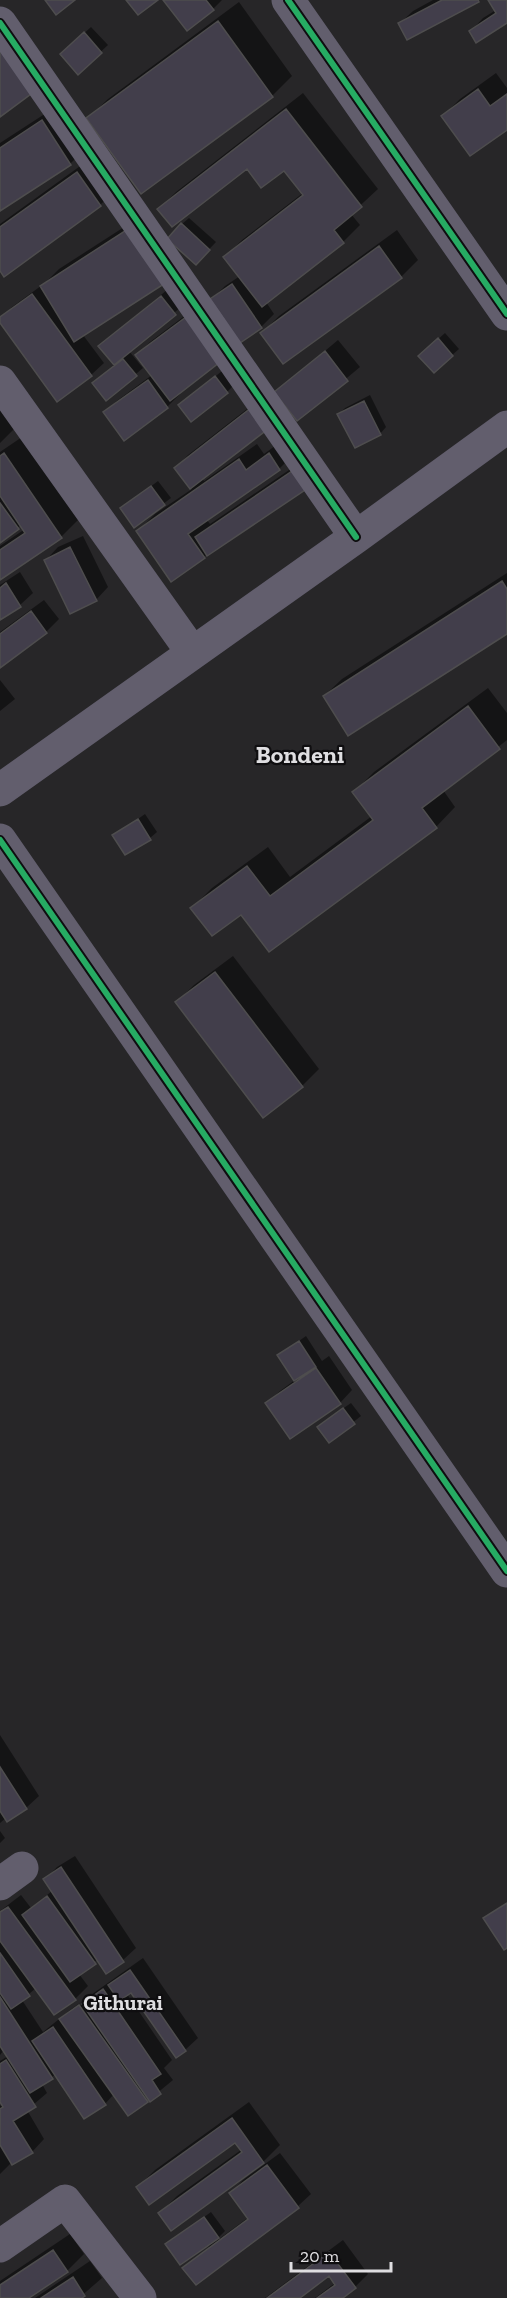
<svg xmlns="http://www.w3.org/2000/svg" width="507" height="2298" font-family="'Zilla Slab',serif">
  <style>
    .shadow { fill: #0007; fill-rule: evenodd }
    .building { fill: #423e4b; stroke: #4e4d4e; stroke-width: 1.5 }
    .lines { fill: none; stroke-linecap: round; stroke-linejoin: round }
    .minor { stroke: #625e6d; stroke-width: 33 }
    .cycleway-casing { stroke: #0f0e10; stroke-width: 10 }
    .cycleway { stroke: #26ab63; stroke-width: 6 }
    .labels { text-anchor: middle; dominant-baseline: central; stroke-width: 4.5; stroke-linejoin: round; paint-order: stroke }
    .quarter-label { font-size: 21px; font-weight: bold; fill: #dfdee1; stroke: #0f0e10 }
    .district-label { font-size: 24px; font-weight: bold; fill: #dfdee1; stroke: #0f0e10 }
  </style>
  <rect width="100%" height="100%" fill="#272628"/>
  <!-- shadow -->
  <path class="shadow" d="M165 0H222L213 9Z
    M433 0H479L400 23 413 11Z
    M490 0H507V21L471 31 483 18 496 10Z
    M239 2 292 76 272 96 141 192 88 118 108 99Z
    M91 27 108 45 78 73 68 48Z
    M496 73 507 88V128L443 116 460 99Z
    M303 93 378 189 351 214 360 225 343 242 266 302 274 314 261 327 212 299 225 286 240 276 225 257 242 240 303 193 284 169 247 167 159 209 176 192Z
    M60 104 87 147 70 164 0 209V143Z
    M94 156 118 188 100 205 5 275 0 269V224Z
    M149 211 83 335 104 363 91 375 0 320 12 307 45 283 59 269Z
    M189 218 216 242 196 263 182 224Z
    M397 230 418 260 401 277 262 333 279 316Z
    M174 284 188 301 129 351 143 368 106 399 116 365 100 346Z
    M199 305 179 392 180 394 167 407 124 439 105 412 118 400 152 375 137 355 150 342Z
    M445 333 459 349 434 371 427 349Z
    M338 340 360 367 298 419 276 392Z
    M222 371 233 386 227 392 180 405Z
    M265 395 202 478 204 481 257 444 264 454 287 437 296 452 279 469 207 520 210 524 311 455 204 557 138 531 155 514 192 489 176 468 188 455Z
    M370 395 386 427 380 434 339 414 345 408Z
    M0 409 15 428 0 443Z
    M22 437 78 520 61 537 0 578V546L25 529 21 525 0 541V452Z
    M158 481 171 498 134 526 122 508Z
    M83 536 108 587 96 600 46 560 58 547Z
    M20 572 33 593 20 605 0 619V585Z
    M507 573V632L324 696 342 679Z
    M44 600 59 619 46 632 0 666V632Z
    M0 680 15 699 0 711Z
    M488 688 507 713V740L443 790 455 807 436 827 241 912 192 908 212 888 268 847 290 877 372 816 354 792 374 772Z
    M145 814 157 832 150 838 125 853 114 836Z
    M233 956 319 1069 302 1086 263 1116 177 1002 194 985Z
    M306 1336 322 1361 329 1356 352 1390 340 1403H267L280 1391 295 1380 279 1355Z
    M351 1403 361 1416 329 1441 325 1421Z
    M0 1735 39 1796 26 1808 6 1818 0 1823Z
    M0 1831 5 1838 0 1843Z
    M75 1856 136 1948 123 1960 106 1972 98 1959 79 1974 88 1986 75 1999 36 1988 22 2000 43 2032 74 2007 143 1958 198 2038 185 2050 131 1991 127 1994 172 2060 164 2068 173 2080 150 2099 114 2094 105 2104 56 2074 42 2084 47 2093 27 2110 44 2139 32 2152 12 2162 0 2174V2106L3 2104 0 2099V2061L8 2056 4 2050 0 2055V1911L21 1895 31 1908 52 1891 45 1880 57 1867ZM84 2000 86 2002 73 2011V2008Z
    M507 1902V1946L485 1918Z
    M249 2102 280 2145 263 2162 160 2213 177 2196 241 2150 235 2141 138 2187 155 2170Z
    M280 2153 311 2194 298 2206 196 2283 184 2268 209 2247 207 2244H167L211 2212 225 2231 218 2238 219 2239 249 2217 231 2193 243 2180Z
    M70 2234 84 2254 67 2271 26 2298H0V2281Z
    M343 2240 368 2274 355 2287 340 2298H315L335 2283 329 2274 298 2298H265Z
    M90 2261 102 2278 79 2298H35Z"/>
  <!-- building -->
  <path class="building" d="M45 0H75L56 15Z
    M126 0H158L138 15Z
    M163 0H206L214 10 187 31Z
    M442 0H478L479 2 407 40 398 23Z
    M488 0H507V23L476 43 469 31 496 13Z
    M218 21 273 97 141 194 86 118Z
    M84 32 102 53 78 75 60 54Z
    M0 44 35 91 0 117Z
    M478 89 490 106 507 94V130L470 156 441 116Z
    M286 109 362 207 334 230 344 243 262 307 223 257 303 195 284 171 261 188 247 169 172 227 157 209Z
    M42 120 71 165 0 211V148Z
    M77 172 101 206 4 277 0 271V227Z
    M181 223 210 250 196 265 167 239Z
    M131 227 167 282 74 342 40 286Z
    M379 246 402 278 283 364 260 333Z
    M232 284 262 328 240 343 210 299Z
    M32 294 92 376 57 402 0 323V317Z
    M161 296 176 315 114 365 98 346Z
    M186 317 220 362 170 401 135 355Z
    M438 338 453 356 434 373 418 356Z
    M325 351 348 381 297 421 274 392Z
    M123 359 137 376 106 401 92 383Z
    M215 376 228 393 191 422 178 405Z
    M148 380 168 408 124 441 103 412Z
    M364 401 381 435 355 448 337 414Z
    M252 407 268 429 190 489 174 468Z
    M4 453 62 538 0 580V550L25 533 0 496V456Z
    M269 453 280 470 188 534 205 558 171 582 136 531 239 459 246 470Z
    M298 467 311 486 207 556 195 537Z
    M151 486 165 505 134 528 120 508Z
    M0 503 19 529 0 543Z
    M70 547 97 601 70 614 44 560Z
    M502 581 507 589V634L348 736 323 696Z
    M6 583 21 607 0 620V588Z
    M31 611 47 633 0 668V634Z
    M468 706 500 749 422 808 437 828 269 952 241 915 212 936 190 908 247 866 270 896 373 820 352 792Z
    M138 819 151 840 125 855 112 835Z
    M215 972 303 1087 263 1118 175 1002Z
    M299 1341 316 1367 294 1381 277 1355Z
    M316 1368 341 1404 290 1439 265 1403Z
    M343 1408 355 1424 329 1443 317 1427Z
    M0 1767 27 1809 7 1822 0 1811Z
    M61 1867 124 1962 106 1974 43 1879Z
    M47 1896 96 1964 70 1982 22 1915Z
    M507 1903V1948L504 1950 483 1918Z
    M8 1907 76 2000 54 2015 0 1941V1912Z
    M0 1953 30 1996 11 2009 0 1993Z
    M130 1970 186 2051 176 2058 131 1993 119 2001 108 1985Z
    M103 1989 161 2074 152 2080 161 2094 150 2102 82 2004Z
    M0 1997 53 2079 30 2093 0 2046Z
    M79 2005 148 2102 128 2116 59 2019Z
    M53 2027 106 2105 84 2119 32 2041Z
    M6 2060 36 2107 13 2121 33 2153 12 2165 0 2145V2109L3 2107 0 2102V2064Z
    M232 2118 264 2163 171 2231 158 2213 242 2152 235 2143 149 2205 136 2187Z
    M267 2165 299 2208 196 2285 182 2268 248 2219 229 2193Z
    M204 2217 219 2238 180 2265 165 2244Z
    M53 2250 68 2272 29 2298H0V2285Z
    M329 2252 356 2288 343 2298H317L335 2285 329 2276 300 2298H267Z
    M73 2277 85 2296 82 2298H41Z"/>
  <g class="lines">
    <!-- minor -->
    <path class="minor" d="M288 0 507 314
      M0 23 356 537
      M0 382 192 652
      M0 790 356 537 507 427
      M0 840 507 1571
      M0 1884 22 1868
      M0 2246 65 2201 140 2298"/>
    <!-- cycleway casing -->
    <g class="cycleway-casing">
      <path id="cycleway" d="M288 0 507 314
        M0 23 356 537
        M0 840 507 1571"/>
    </g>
    <!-- cycleway -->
    <use href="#cycleway" class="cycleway"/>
  </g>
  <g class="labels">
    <!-- quarter labels -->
    <g class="quarter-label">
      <text x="123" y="2002">Githurai</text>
    </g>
    <!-- district labels -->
    <g class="district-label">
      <text x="300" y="754">Bondeni</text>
    </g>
  </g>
  <!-- scale -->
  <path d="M291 2262v9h100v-9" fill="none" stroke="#dfdee1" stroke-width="3"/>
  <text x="300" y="2262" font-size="18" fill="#dfdee1" stroke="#0f0e10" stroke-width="4.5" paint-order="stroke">20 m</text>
</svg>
